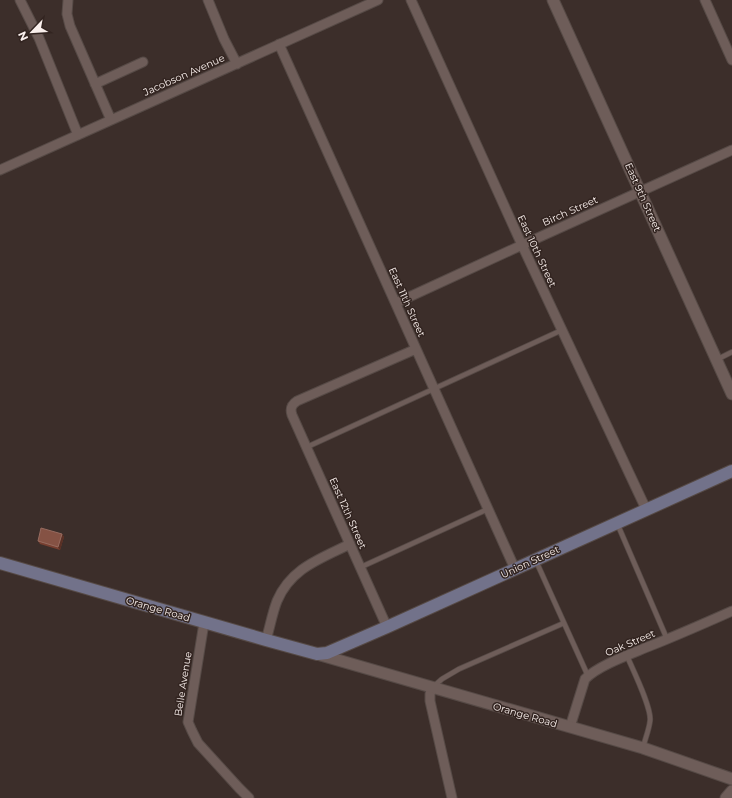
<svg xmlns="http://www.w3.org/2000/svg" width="732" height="798" font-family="Montserrat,sans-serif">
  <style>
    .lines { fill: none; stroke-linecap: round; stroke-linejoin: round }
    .service-casing { stroke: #564a46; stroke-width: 6 }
    .minor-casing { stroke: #564a46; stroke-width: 11 }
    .tertiary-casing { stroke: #564a46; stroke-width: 13 }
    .secondary-casing { stroke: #564a46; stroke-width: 14 }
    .service { stroke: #6e5d59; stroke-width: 4.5 }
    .minor { stroke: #6e5d59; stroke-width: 9 }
    .tertiary { stroke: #6e5d59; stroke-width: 11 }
    .secondary { stroke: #72728a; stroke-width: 12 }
    .wall { fill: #773f30 }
    .shaded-wall { fill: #593025 }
    .building { fill: #855244; stroke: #976b5f }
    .labels { text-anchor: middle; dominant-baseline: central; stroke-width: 3; stroke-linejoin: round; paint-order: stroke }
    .street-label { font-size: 10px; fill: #f9efec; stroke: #322420 }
  </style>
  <rect width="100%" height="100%" fill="#3c2e2a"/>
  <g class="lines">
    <!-- service casing -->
    <g class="service-casing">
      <path id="service" d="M716 360 732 352
        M307 447 562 330
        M617 523 667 639
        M536 561 588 676
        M361 567 488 509
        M627 656C633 670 652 708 650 721 649 730 645 739 643 748
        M433 687 442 679 459 669 564 623"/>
    </g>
    <!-- minor casing -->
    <g class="minor-casing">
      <path id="minor" d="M20 0 39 38 78 135
        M68 0 67 14 70 26 111 120
        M208 0 224 39 237 64
        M411 0 522 245 646 509
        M705 0 732 60
        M279 44 515 569
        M95 84 143 62
        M0 170 378 0
        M396 303 522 245 732 150
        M204 623 188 722 192 731 198 743 239 788 249 798
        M387 627 292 415C290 409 291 405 297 401L416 349
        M266 640C270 627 272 614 277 601 291 568 320 559 350 544
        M432 688 430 694V701L452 798
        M570 727 585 679C599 665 631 654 650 646 678 635 705 623 732 611"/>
    </g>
    <!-- tertiary casing -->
    <g class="tertiary-casing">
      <path id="tertiary" d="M553 0 732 394
        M317 654 643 748 732 779
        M726 798 732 791"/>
    </g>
    <!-- secondary casing -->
    <g class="secondary-casing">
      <path id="secondary" d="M0 563 266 640 317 654 327 653 387 627 732 471"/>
    </g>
    <!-- service -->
    <use href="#service" class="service"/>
    <!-- minor -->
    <use href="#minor" class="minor"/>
    <!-- tertiary -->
    <use href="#tertiary" class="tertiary"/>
    <!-- secondary -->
    <use href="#secondary" class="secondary"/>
  </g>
  <!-- wall -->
  <path class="wall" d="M62 534 64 537 60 550 40 544 38 541Z"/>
  <!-- shaded-wall -->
  <path class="shaded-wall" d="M62 534 64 537 60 550 58 547Z"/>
  <!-- building -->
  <path class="building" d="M41 528 62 534 58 547 38 541Z"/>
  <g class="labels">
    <!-- street labels -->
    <g class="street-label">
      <text transform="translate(184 75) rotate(-24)">Jacobson Avenue</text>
      <text transform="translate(643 197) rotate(66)">East 9th Street</text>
      <text transform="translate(570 211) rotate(-24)">Birch Street</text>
      <text transform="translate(537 251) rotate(65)">East 10th Street</text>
      <text transform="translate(407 302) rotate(66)">East 11th Street</text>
      <text transform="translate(348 513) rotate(66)">East 12th Street</text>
      <text transform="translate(530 562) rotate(-25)">Union Street</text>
      <text transform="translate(158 609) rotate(16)">Orange Road</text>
      <text transform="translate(630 643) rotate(-23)">Oak Street</text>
      <text transform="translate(183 684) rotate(-81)">Belle Avenue</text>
      <text transform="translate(525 715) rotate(16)">Orange Road</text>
    </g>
  </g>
  <!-- north arrow -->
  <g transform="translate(32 32) rotate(245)" stroke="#322420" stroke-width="3" paint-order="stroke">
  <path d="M0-3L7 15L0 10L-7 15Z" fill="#f9efec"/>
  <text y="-6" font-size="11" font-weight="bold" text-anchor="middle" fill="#f9efec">N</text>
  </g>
</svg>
